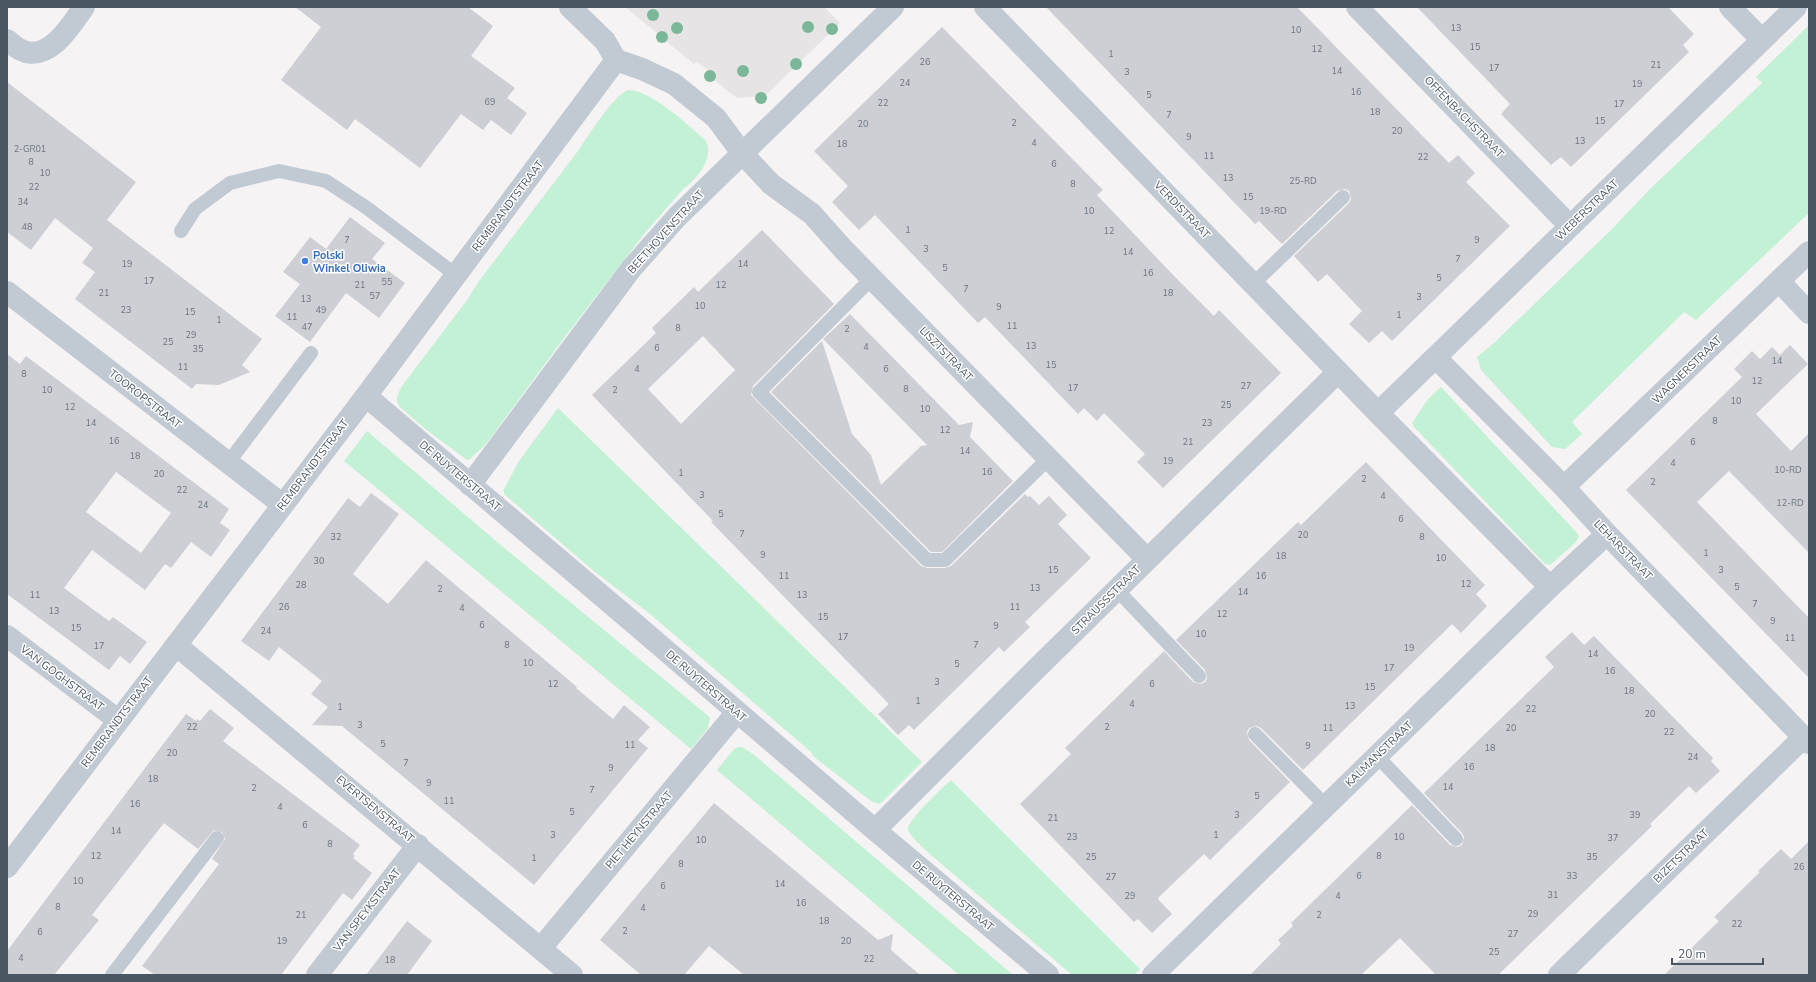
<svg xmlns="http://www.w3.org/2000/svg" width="1816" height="982" font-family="'Nunito Sans',sans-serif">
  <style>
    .education { fill: #e6e4e5 }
    .green { fill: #c3f1d5 }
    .building { fill: #cdcfd5; fill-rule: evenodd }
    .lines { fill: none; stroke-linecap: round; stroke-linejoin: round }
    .lane { stroke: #c1cad2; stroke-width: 14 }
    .street { stroke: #c1cad2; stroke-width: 22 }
    .tree { fill: #7bb799 }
    .shop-dot { fill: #3f7fe0; stroke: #fff; stroke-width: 1.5 }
    .labels { text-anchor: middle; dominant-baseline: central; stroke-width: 3; stroke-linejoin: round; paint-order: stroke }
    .number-label { font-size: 9px; fill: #6b747e }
    .street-label { font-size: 11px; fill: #4a5661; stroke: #fff }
    .shop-label { font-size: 11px; font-weight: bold; fill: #366cbe; stroke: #fff; text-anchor: start }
  </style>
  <rect width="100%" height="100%" fill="#f5f3f3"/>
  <!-- education -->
  <path class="education" d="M625 7H824L840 23 765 96 737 98 714 80 715 77 708 70 696 62 694 64 665 40 667 38 659 32 657 33Z"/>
  <!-- green -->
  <path class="green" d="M1809 25V213L1696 320 1684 312 1572 422 1582 434 1565 449 1552 447 1481 370 1477 357 1494 343 1611 230 1652 187 1762 83 1756 77Z
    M628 90C651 90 688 125 705 140 716 155 697 180 684 188L644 234 567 334 486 444 470 459 467 460 424 428 400 407C394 399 398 394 402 386L467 300 479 281 578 151C588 136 613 96 628 90Z
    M1441 387 1578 534 1579 537 1575 543 1550 565 1545 564 1414 427 1412 423 1428 399Z
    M558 408 922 762 883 801 879 804 871 801 814 757 810 751 650 614 595 572 504 494V489L519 461Z
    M367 431 503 547 706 714 710 718 708 728 691 749 344 461Z
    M738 747H742L753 754 1013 975H959L717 770 734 749Z
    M951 780 1140 969 1134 975H1072L931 855C926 850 908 835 908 829 907 821 943 787 951 780Z"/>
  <!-- building -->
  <path class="building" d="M295 7H468L493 26 471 56 515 88 507 98 527 113 511 135 491 120 483 130 461 114 420 168 355 119 347 130 281 80 321 27Z
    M1046 7H1297L1449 163 1458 155 1475 173 1466 182 1510 226 1392 341 1382 331 1369 343 1349 324 1362 311 1327 274 1318 282 1294 256 1349 203 1351 199 1349 191 1345 189 1337 191 1282 244 1259 221 1255 224Z
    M1417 7H1668L1694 34 1683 45 1689 52 1571 167 1561 157 1551 165 1501 114 1510 104Z
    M942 27 1103 190 1097 195 1175 277 1214 316 1219 310 1281 373 1163 488 1137 462 1145 454 1104 413 1097 421 1084 408 1078 414 985 317 978 323 875 215 859 230 832 202 848 186 814 151Z
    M7 82 136 182 107 220 262 339 242 365 250 372 219 385 196 384 192 389 75 299 95 272 82 263 93 248 55 218 31 250 7 232Z
    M350 217 385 243 372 259 405 283 379 318 346 293 310 342 275 316 300 284 283 272 310 237 326 249Z
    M762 230 834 304 753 386 751 395 921 566 927 568H945L951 566 1025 494 1028 497 1030 496 1039 505 1049 496 1067 515 1058 524 1091 558 1025 622 1030 627 1004 652 999 647 914 730 909 725 898 735 878 714 889 704 711 522 713 521 592 395 656 333 652 328 694 287 698 292ZM703 336 735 370 681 424 648 389Z
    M850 314 959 425 973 422 970 437 1013 481 942 552H931L771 392 822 341 852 434 871 455 881 485 921 446 927 445 823 339Z
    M1790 345 1808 364 1756 414 1791 451 1809 433V553L1729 471 1697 502 1809 618V678L1626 490 1742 377 1734 369 1752 351 1760 359 1772 347 1780 355Z
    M7 354 20 364 26 356 229 509 220 523 230 530 211 557 191 542 171 568 165 564 145 590 92 550 64 588 109 621 113 617 147 642 130 664 120 656 109 670 7 594ZM116 472 171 513 141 553 86 512Z
    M1366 462 1485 585 1476 594 1487 606 1461 633 1452 624 1303 770 1261 728 1257 726 1249 728 1247 732 1249 740 1290 782 1210 860 1204 854 1160 896 1158 899 1172 914 1152 933 1138 919 1134 922 1020 804 1071 754 1065 748 1164 651 1193 682 1201 684 1205 682 1207 678 1205 670 1176 640 1298 522 1301 525Z
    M371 493 399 514 353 574 388 604 426 560 577 687 576 688 613 719 624 705 650 727 638 740 648 748 534 885 342 726 312 725 328 707 311 694 322 681 279 647 269 661 241 641 348 498 360 507Z
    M1572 632 1584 645 1594 636 1713 758 1711 761 1720 771 1696 793 1689 786 1650 824 1652 826 1498 975H1436L1400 938 1361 975H1250L1281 944 1278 940 1293 926 1291 923 1412 805 1450 845 1458 847 1462 845 1464 837 1462 833 1424 793 1554 667 1545 657Z
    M210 709 234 728 223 741 360 845 353 854 355 856 353 858 372 873 352 900 343 893 281 975H155L142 966 219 864 212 859 225 839 222 832 214 830 198 849 164 823 92 915 99 920 54 975H7V951L167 739 186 714 196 721 197 719 200 721Z
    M714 803 878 940 893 934 891 950 920 975H744L709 946 684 975H641L600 940Z
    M1809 841V975H1664L1719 921 1714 917 1760 872 1758 871 1781 849 1791 859Z
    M407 921 432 941 407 975H366Z"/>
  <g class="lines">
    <!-- lane -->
    <path class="lane" d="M181 231 195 209 230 183 279 171 326 181 367 208 456 275
      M872 278 759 392 927 560H945L1048 459
      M1253 284 1343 197
      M228 463 311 353
      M1117 590 1199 676
      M1255 734 1326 806
      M1377 756 1456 839
      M112 975 217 838"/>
    <!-- street -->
    <path class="street" d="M570 7 605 41 616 60 642 69 674 84 716 118 742 153 771 184 812 214 844 250 1147 559
      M985 7 1378 413 1550 587
      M1357 7 1570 226
      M1730 7 1762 40
      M7 40C13 45 18 50 26 52 52 58 71 25 84 7
      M1779 281 1809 313
      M7 292 283 505
      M1436 358 1564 487 1607 534 1809 743
      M366 396 635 624 875 830 1048 975
      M1378 413 1796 7
      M470 485 631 269 677 217 893 7
      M1564 487 1809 252
      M7 636 118 720
      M176 645 572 975
      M875 830 1027 678 1338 372
      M7 867 366 396 616 60
      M541 948 737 712
      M317 975 418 845
      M1153 975 1550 587 1607 534
      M1559 975 1804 737"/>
  </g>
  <!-- trees -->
  <g class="tree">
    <circle cx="653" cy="15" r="6"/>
    <circle cx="808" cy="27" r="6"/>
    <circle cx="677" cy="28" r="6"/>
    <circle cx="832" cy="29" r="6"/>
    <circle cx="662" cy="37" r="6"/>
    <circle cx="796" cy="64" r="6"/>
    <circle cx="743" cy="71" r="6"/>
    <circle cx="710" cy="76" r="6"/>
    <circle cx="761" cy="98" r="6"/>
  </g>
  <!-- markers -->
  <circle class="shop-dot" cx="305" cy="261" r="4"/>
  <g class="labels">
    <!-- number labels -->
    <g class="number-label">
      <text x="1456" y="28">13</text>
      <text x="1296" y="30">10</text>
      <text x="1475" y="47">15</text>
      <text x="1317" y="49">12</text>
      <text x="1111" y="54">1</text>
      <text x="925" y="62">26</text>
      <text x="1656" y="65">21</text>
      <text x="1494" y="68">17</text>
      <text x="1337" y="71">14</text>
      <text x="1127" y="72">3</text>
      <text x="905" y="83">24</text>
      <text x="1637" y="84">19</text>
      <text x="1356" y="92">16</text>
      <text x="1149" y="95">5</text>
      <text x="490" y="102">69</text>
      <text x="883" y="103">22</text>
      <text x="1619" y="104">17</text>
      <text x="1375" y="112">18</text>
      <text x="1169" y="115">7</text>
      <text x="1600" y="121">15</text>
      <text x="1014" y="123">2</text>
      <text x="863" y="124">20</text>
      <text x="1397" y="131">20</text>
      <text x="1189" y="137">9</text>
      <text x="1580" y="141">13</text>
      <text x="1034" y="143">4</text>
      <text x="842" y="144">18</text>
      <text x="30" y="149">2-GR01</text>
      <text x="1209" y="156">11</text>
      <text x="1423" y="157">22</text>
      <text x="31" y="162">8</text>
      <text x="1054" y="164">6</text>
      <text x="45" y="173">10</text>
      <text x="1228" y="178">13</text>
      <text x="1303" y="181">25-RD</text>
      <text x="1073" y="184">8</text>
      <text x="34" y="187">22</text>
      <text x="1248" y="197">15</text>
      <text x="23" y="202">34</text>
      <text x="1089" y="211">10</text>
      <text x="1273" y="211">19-RD</text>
      <text x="27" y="227">48</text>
      <text x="908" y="230">1</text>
      <text x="1109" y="231">12</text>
      <text x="347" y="240">7</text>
      <text x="1477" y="240">9</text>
      <text x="926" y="249">3</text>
      <text x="1128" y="252">14</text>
      <text x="1458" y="259">7</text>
      <text x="127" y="264">19</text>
      <text x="743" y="264">14</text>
      <text x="945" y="268">5</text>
      <text x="1148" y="273">16</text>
      <text x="1439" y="278">5</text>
      <text x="149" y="281">17</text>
      <text x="387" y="282">55</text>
      <text x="360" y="285">21</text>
      <text x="721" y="285">12</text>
      <text x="966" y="289">7</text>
      <text x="104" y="293">21</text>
      <text x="1168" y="293">18</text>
      <text x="375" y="296">57</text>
      <text x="1419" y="297">3</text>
      <text x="306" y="299">13</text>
      <text x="700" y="306">10</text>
      <text x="999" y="307">9</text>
      <text x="126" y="310">23</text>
      <text x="321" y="310">49</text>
      <text x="190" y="312">15</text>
      <text x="1399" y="315">1</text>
      <text x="292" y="317">11</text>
      <text x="219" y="320">1</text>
      <text x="1012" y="326">11</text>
      <text x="307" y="327">47</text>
      <text x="678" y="328">8</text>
      <text x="847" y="329">2</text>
      <text x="191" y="335">29</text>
      <text x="168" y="342">25</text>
      <text x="1031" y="346">13</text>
      <text x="866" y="347">4</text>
      <text x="657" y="348">6</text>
      <text x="198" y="349">35</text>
      <text x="1777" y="361">14</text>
      <text x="1051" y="365">15</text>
      <text x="183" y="367">11</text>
      <text x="637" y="369">4</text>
      <text x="886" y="369">6</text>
      <text x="24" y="374">8</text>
      <text x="1757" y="381">12</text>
      <text x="1246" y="386">27</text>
      <text x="1073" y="388">17</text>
      <text x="906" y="389">8</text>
      <text x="47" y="390">10</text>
      <text x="615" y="390">2</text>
      <text x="1736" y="401">10</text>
      <text x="1226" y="405">25</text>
      <text x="70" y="407">12</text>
      <text x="925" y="409">10</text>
      <text x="1715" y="421">8</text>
      <text x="91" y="423">14</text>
      <text x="1207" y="423">23</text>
      <text x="945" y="430">12</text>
      <text x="114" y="441">16</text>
      <text x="1188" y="442">21</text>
      <text x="1693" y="442">6</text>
      <text x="965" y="451">14</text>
      <text x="135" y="456">18</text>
      <text x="1168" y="461">19</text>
      <text x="1673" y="463">4</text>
      <text x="1788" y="470">10-RD</text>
      <text x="987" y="472">16</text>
      <text x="681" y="473">1</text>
      <text x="159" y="474">20</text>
      <text x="1364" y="479">2</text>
      <text x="1653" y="482">2</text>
      <text x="182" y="490">22</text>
      <text x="702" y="495">3</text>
      <text x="1383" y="496">4</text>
      <text x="1790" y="503">12-RD</text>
      <text x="203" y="505">24</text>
      <text x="721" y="514">5</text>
      <text x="1401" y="519">6</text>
      <text x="742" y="534">7</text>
      <text x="1303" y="535">20</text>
      <text x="336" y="537">32</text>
      <text x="1422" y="537">8</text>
      <text x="1706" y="553">1</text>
      <text x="763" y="555">9</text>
      <text x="1281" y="556">18</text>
      <text x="1441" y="558">10</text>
      <text x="319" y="561">30</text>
      <text x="1053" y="570">15</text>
      <text x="1721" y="570">3</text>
      <text x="784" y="576">11</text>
      <text x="1261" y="576">16</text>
      <text x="1466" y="584">12</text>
      <text x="301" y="585">28</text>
      <text x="1737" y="587">5</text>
      <text x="1035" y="588">13</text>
      <text x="440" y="589">2</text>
      <text x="1243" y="592">14</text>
      <text x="35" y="595">11</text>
      <text x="802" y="595">13</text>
      <text x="1755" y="604">7</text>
      <text x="284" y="607">26</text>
      <text x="1015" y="607">11</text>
      <text x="462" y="608">4</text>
      <text x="54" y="611">13</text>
      <text x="1222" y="614">12</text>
      <text x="823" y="617">15</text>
      <text x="1773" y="621">9</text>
      <text x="482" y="625">6</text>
      <text x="996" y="626">9</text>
      <text x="76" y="628">15</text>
      <text x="266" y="631">24</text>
      <text x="1201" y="634">10</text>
      <text x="843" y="637">17</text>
      <text x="1790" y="638">11</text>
      <text x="507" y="645">8</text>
      <text x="976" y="645">7</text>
      <text x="99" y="646">17</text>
      <text x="1409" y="648">19</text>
      <text x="1593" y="654">14</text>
      <text x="528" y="663">10</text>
      <text x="957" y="664">5</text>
      <text x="1389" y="668">17</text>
      <text x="1610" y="671">16</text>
      <text x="937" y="682">3</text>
      <text x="553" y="684">12</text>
      <text x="1152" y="684">6</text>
      <text x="1370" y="687">15</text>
      <text x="1629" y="691">18</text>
      <text x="918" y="701">1</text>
      <text x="1132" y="704">4</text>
      <text x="1350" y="706">13</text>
      <text x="340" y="707">1</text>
      <text x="1531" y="709">22</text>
      <text x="1650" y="714">20</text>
      <text x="360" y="725">3</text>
      <text x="192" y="727">22</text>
      <text x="1107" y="727">2</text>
      <text x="1328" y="728">11</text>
      <text x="1511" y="728">20</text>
      <text x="1669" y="732">22</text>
      <text x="383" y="744">5</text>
      <text x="630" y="745">11</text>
      <text x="1308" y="746">9</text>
      <text x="1490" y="748">18</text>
      <text x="172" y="753">20</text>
      <text x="1693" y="757">24</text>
      <text x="406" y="763">7</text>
      <text x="1469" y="767">16</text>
      <text x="611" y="768">9</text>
      <text x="153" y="779">18</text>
      <text x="429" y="783">9</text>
      <text x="1448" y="787">14</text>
      <text x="254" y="788">2</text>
      <text x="592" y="790">7</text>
      <text x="1257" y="796">5</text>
      <text x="449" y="801">11</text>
      <text x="135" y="804">16</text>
      <text x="280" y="807">4</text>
      <text x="572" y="812">5</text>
      <text x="1237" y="815">3</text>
      <text x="1635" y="815">39</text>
      <text x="1053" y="818">21</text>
      <text x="305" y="825">6</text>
      <text x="116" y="831">14</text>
      <text x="553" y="835">3</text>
      <text x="1216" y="835">1</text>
      <text x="1072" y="837">23</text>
      <text x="1399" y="837">10</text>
      <text x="1613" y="838">37</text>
      <text x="701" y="840">10</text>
      <text x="330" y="844">8</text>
      <text x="96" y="856">12</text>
      <text x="1379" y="856">8</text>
      <text x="1091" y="857">25</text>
      <text x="1592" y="857">35</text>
      <text x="534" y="858">1</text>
      <text x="681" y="864">8</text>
      <text x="1799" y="867">26</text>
      <text x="1359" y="876">6</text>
      <text x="1572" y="876">33</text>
      <text x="1111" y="877">27</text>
      <text x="78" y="881">10</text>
      <text x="780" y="884">14</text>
      <text x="663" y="886">6</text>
      <text x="1553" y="895">31</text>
      <text x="1130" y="896">29</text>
      <text x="1338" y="896">4</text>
      <text x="801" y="903">16</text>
      <text x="58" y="907">8</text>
      <text x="643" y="908">4</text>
      <text x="1533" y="914">29</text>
      <text x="301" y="915">21</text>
      <text x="1319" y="915">2</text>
      <text x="824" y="921">18</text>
      <text x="1737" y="924">22</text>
      <text x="625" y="931">2</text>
      <text x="40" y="932">6</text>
      <text x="1513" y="934">27</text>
      <text x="282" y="941">19</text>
      <text x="846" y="941">20</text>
      <text x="1494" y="952">25</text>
      <text x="21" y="958">4</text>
      <text x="869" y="959">22</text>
      <text x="390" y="960">18</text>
    </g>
    <!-- street labels -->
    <g class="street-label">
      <text transform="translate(1464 117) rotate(46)">OFFENBACHSTRAAT</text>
      <text transform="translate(508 206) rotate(-53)">REMBRANDTSTRAAT</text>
      <text transform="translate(1182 210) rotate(46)">VERDISTRAAT</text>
      <text transform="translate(1587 210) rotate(-44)">WEBERSTRAAT</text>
      <text transform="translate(666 232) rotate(-48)">BEETHOVENSTRAAT</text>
      <text transform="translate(946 354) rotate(46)">LISZTSTRAAT</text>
      <text transform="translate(1687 370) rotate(-44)">WAGNERSTRAAT</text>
      <text transform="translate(145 399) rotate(38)">TOOROPSTRAAT</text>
      <text transform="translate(313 465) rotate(-53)">REMBRANDTSTRAAT</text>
      <text transform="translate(460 476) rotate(40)">DE RUYTERSTRAAT</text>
      <text transform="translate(1623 550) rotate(46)">LEHARSTRAAT</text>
      <text transform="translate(1106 600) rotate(-45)">STRAUSSSTRAAT</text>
      <text transform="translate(62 678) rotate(37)">VAN GOGHSTRAAT</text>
      <text transform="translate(706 686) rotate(41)">DE RUYTERSTRAAT</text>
      <text transform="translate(117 722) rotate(-53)">REMBRANDTSTRAAT</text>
      <text transform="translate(1379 754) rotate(-44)">KALMANSTRAAT</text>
      <text transform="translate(375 809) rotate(40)">EVERTSENSTRAAT</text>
      <text transform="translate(639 830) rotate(-50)">PIET HEYNSTRAAT</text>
      <text transform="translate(1681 856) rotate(-44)">BIZETSTRAAT</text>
      <text transform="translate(953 896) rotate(40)">DE RUYTERSTRAAT</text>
      <text transform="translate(367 910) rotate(-52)">VAN SPEYKSTRAAT</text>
    </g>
    <!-- shop labels -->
    <g class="shop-label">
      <text x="313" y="255">Polski<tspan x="313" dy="13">Winkel Oliwia</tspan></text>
    </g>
  </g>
  <!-- border -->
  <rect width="1816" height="982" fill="none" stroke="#4a5661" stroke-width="16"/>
  <!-- scale -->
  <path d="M1672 958v6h91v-6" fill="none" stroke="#4a5661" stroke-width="2"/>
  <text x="1678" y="958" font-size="12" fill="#4a5661" stroke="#ffffff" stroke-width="3" paint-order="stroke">20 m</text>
</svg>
